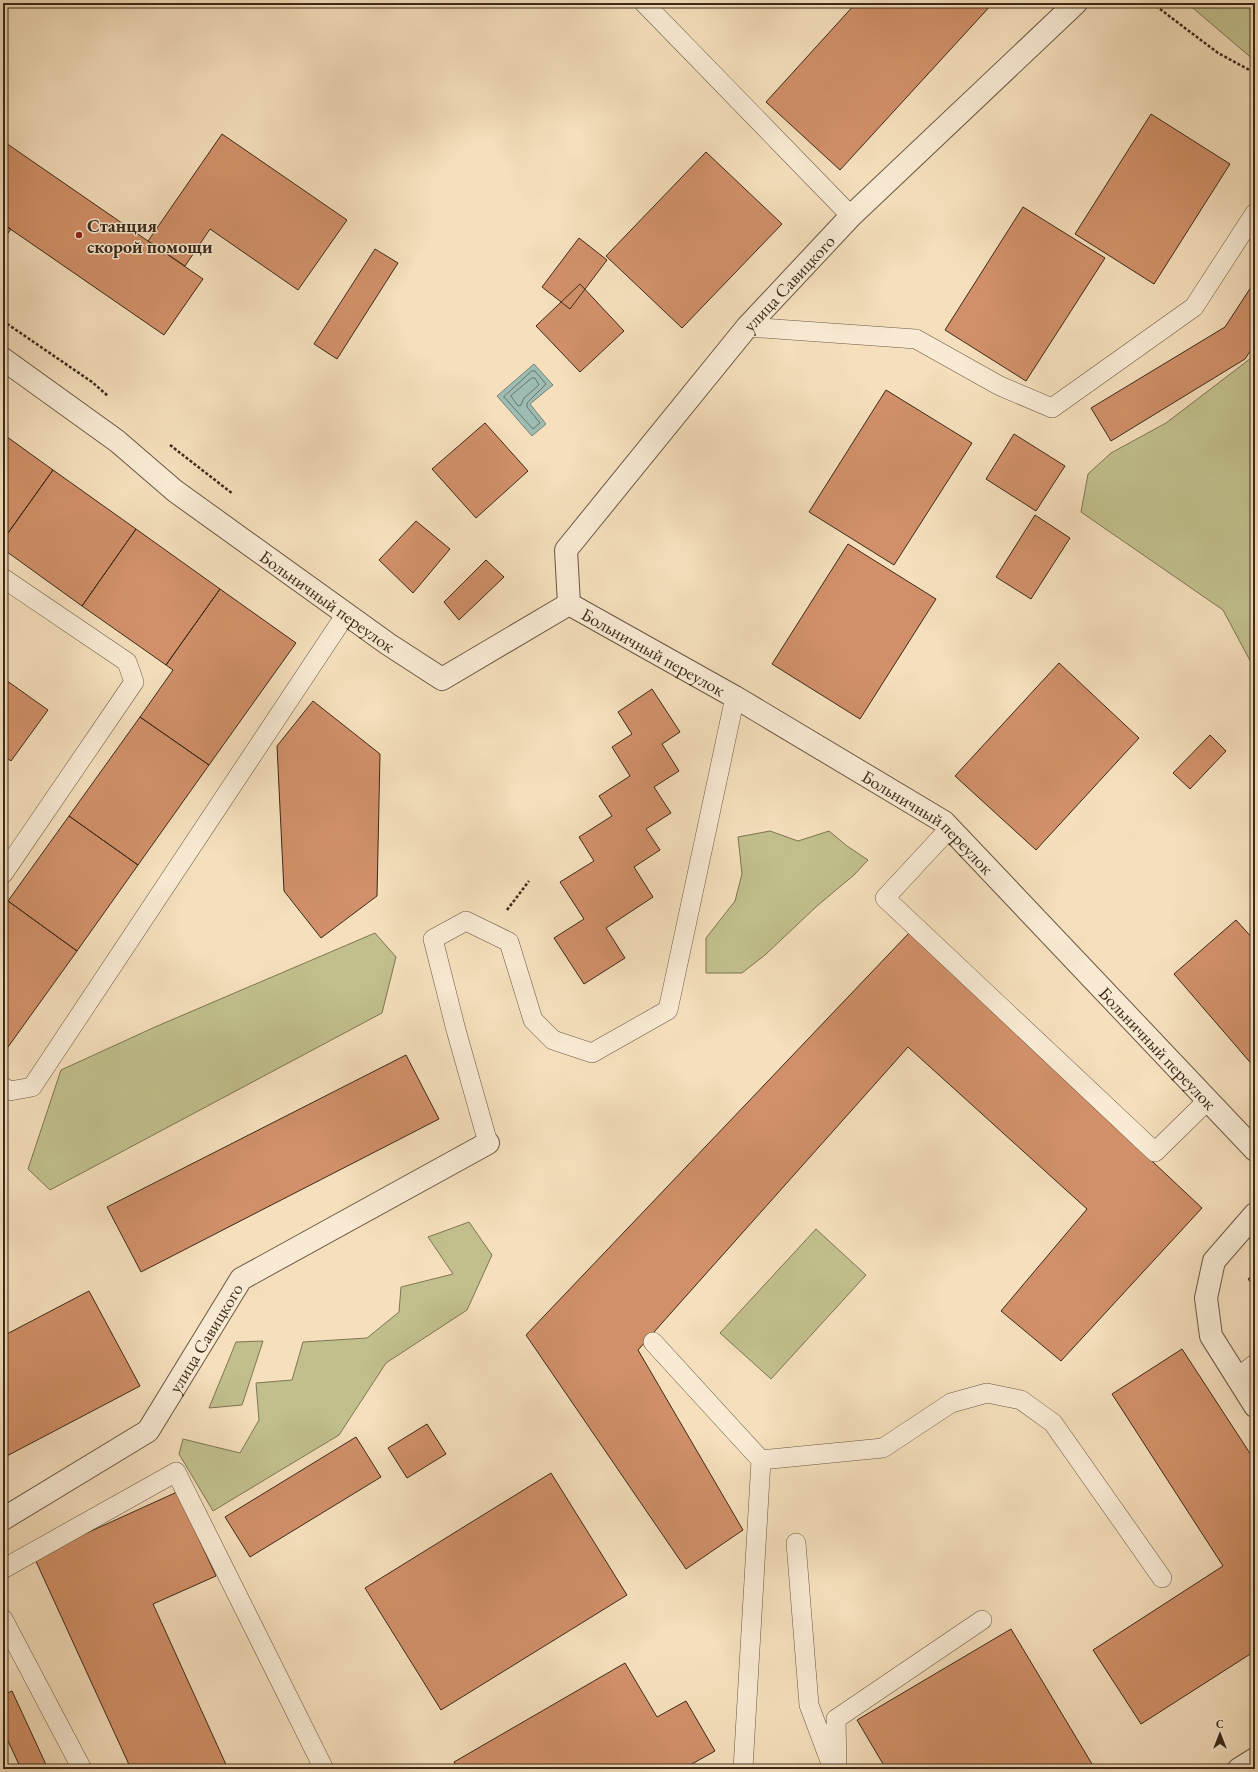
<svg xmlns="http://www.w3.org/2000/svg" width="1258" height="1772" font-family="'EB Garamond',serif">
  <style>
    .green { fill: #c1c08d; stroke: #7e7553 }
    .water { fill: #9cbcb4; stroke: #768276 }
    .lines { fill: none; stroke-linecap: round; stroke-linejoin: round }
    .shore { stroke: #6c7366; stroke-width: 1 }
    .building { fill: #d19069; stroke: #3c2a19 }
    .lane-casing { stroke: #6a5742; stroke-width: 20 }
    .street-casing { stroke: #6a5742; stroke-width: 24 }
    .path { stroke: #3c2a19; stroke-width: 2.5; stroke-dasharray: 3 2; stroke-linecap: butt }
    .lane { stroke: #f8ead3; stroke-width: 19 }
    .street { stroke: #f8ead3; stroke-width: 22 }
    .poi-dot { fill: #8f2418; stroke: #f8ead3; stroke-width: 1.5 }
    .labels { text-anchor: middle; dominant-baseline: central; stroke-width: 3; stroke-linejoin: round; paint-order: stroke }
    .poi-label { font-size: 18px; font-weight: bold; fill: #3c2a19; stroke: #f8ead3; text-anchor: start }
    .street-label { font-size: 18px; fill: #3c2a19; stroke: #f8ead3 }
  </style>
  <rect width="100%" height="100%" fill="#f5dfbc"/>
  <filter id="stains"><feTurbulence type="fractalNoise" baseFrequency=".005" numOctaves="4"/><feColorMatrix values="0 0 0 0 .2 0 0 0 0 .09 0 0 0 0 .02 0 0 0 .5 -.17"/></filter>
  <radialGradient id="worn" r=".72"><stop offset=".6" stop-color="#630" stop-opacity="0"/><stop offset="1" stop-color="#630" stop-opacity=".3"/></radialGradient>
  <!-- green -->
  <path class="green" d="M1187 3H1255V61Z
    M1255 355V670L1223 610 1081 512 1088 474 1111 453 1166 423Z
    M770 831 798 841 829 831 847 846 868 860 854 875 817 906 765 955 742 973H706V938L735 901 742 874 738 837Z
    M375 933 396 957 382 1013 50 1190 28 1169 61 1070 155 1027Z
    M469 1222 492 1255 467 1310 386 1363 339 1435 213 1511 179 1454 183 1439 240 1453 259 1420 256 1383 292 1380 303 1342 367 1338 399 1312 401 1287 453 1274 428 1237Z
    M816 1229 866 1275 771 1379 720 1333Z
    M263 1341 242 1405 209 1408 236 1342Z"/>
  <!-- water -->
  <path class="water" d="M534 364 553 385 530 404 546 424 532 436 497 396Z"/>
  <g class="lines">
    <!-- shore -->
    <path class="shore" d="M532 371H535L546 384 527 403V407L540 423 533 429 504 397Z
      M532 378H535L539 385 524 398 521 405 518 406 511 396Z"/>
  </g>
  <!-- building -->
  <path class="building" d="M856 3H993L840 170 766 102Z
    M1151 114 1230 164 1154 284 1075 234Z
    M222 134 347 220 298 290 210 229 185 266 148 241Z
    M3 141 203 279 164 335 3 224Z
    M706 152 782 224 682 328 606 256Z
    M1023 207 1105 258 1026 381 945 330Z
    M3 224 11 229 3 240Z
    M579 238 607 260 570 309 542 287Z
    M375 249 398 263 337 359 314 344Z
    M1255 281V344L1245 359 1111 441 1091 408 1225 327Z
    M580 284 624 331 580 372 536 326Z
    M886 390 972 443 894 565 809 512Z
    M485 423 528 471 476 518 432 469Z
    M3 434 53 470 3 540Z
    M1014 434 1065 466 1036 511 986 479Z
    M53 470 136 529 82 606 3 549V540Z
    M1035 515 1070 538 1031 599 996 577Z
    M416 521 450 549 413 593 379 560Z
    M136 529 220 589 166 665 82 606Z
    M848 544 936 599 860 719 772 664Z
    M486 560 504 577 459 620 444 602Z
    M220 589 296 643 209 765 140 717 173 670 166 665Z
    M1059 663 1139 738 1036 850 955 776Z
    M3 678 48 710 11 761 3 755Z
    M652 689 680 732 662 744 679 771 654 787 671 813 646 829 660 850 634 867 653 897 606 928 625 958 584 984 554 938 584 919 560 882 594 861 579 837 612 816 599 796 630 776 612 747 632 734 618 712Z
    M313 701 380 754 377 896 321 938 284 891 277 746Z
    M140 717 209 765 138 865 69 816Z
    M1210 735 1226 751 1190 789 1173 773Z
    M69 816 138 865 77 951 8 901Z
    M8 901 77 951 3 1054V908Z
    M1236 920 1255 941V1068L1174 974Z
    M909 933 1202 1208 1061 1361 1001 1311 1087 1209 908 1047 638 1350 743 1530 686 1569 526 1335Z
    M406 1055 439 1119 141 1272 107 1207Z
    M1255 1273V1288L1248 1279Z
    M89 1291 140 1386 3 1458V1336Z
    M1182 1349 1255 1461V1651L1141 1724 1093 1650 1223 1566 1112 1394Z
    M427 1424 446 1454 407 1478 388 1448Z
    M356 1437 381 1477 250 1557 225 1517Z
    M551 1473 627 1595 441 1710 365 1588Z
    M177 1492 216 1576 153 1604 228 1769H131L34 1557Z
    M1011 1629 1095 1769H886L857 1720Z
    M625 1663 657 1717 686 1701 715 1751 683 1769H458L454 1762Z
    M12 1691 48 1769H21L3 1730V1695Z"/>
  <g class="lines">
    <!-- lane casing -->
    <g class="lane-casing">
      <path id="lane" d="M644 3 851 216
        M747 327 916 339 1000 386 1052 408 1194 307 1255 213
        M3 578 127 662 134 682 3 874
        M950 828 885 898 1155 1152 1208 1100
        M3 1087 10 1091 32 1087 346 614
        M488 1143 456 1030 433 939 466 921 509 942 533 1020 553 1040 592 1053 668 1010 735 697
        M653 1342 761 1460 743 1769
        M1237 1378 1255 1364
        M761 1460 883 1448 951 1403 987 1393 1021 1400 1053 1423 1162 1578
        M796 1543 809 1705 833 1769
        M3 1569 176 1472 324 1769
        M3 1619 82 1769
        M837 1768 836 1719 982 1620"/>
    </g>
    <!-- street casing -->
    <g class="street-casing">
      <g id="street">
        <path id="s1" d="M3 359 117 441 175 491 388 644 442 679 569 604"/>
        <path id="s2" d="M569 604 735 697 944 822 1255 1150"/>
        <path id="s3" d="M569 604 566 550 747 327 851 216 1076 3"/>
        <path d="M1255 1214 1214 1261 1206 1298 1211 1336 1255 1406"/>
        <path id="s4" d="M3 1519 148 1431 241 1279 488 1143"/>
        <path d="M1239 1769 1255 1759"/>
      </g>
    </g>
    <!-- path -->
    <path class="path" d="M1152 3 1218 53 1255 73
      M3 321 92 382 108 396
      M170 445 233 494
      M507 910 529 881"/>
    <!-- lane -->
    <use href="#lane" class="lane"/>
    <!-- street -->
    <use href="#street" class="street"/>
  </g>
  <!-- markers -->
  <circle class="poi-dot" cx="79" cy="235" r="4"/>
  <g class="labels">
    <!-- poi labels -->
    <g class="poi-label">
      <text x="87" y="225">Станция<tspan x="87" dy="21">скорой помощи</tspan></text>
    </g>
    <!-- street labels -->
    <g class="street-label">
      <text stroke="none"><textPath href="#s3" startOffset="402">улица Савицкого</textPath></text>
      <text stroke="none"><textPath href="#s1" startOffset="405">Больничный переулок</textPath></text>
      <text stroke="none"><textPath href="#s2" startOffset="97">Больничный переулок</textPath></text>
      <text stroke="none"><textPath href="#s2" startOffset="421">Больничный переулок</textPath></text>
      <text stroke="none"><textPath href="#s2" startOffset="745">Больничный переулок</textPath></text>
      <text stroke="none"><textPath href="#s4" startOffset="279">улица Савицкого</textPath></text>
    </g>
  </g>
  <!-- margin -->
  <rect width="1258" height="1772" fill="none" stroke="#f5dfbc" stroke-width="16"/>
  <rect x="4" y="4" width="1250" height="1764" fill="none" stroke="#3c2a19" stroke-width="2"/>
  <rect x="8" y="8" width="1242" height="1756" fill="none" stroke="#3c2a19"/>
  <!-- north arrow -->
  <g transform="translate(1220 1734)" stroke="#f8ead3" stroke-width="3" paint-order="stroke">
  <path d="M0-3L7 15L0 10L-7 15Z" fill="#3c2a19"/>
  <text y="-6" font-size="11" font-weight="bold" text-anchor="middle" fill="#3c2a19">С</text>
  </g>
  <rect width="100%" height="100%" filter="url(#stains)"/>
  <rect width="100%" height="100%" fill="url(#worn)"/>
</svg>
